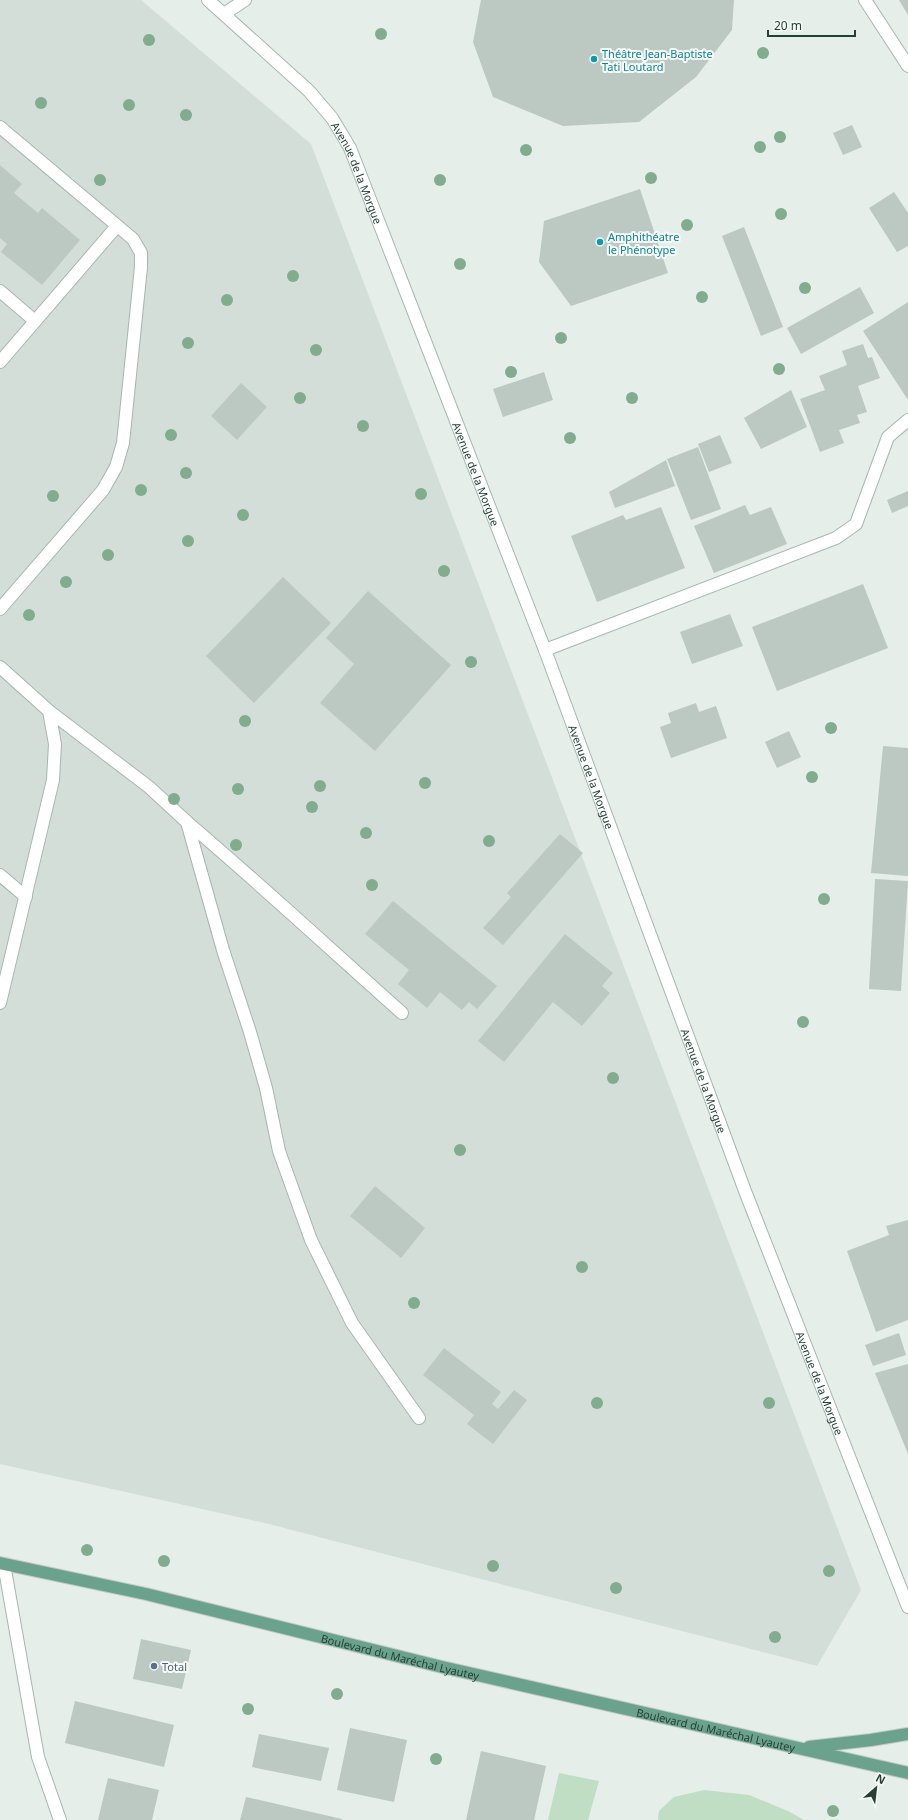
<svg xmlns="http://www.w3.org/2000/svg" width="908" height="1820" font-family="'Noto Sans',sans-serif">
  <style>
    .built { fill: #d3ded8 }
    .green { fill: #bfdec4 }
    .building { fill: #bbc9c2 }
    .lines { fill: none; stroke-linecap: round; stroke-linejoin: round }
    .minor-casing { stroke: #a8b6b0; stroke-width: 14 }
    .major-casing { stroke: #c2cac7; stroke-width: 14 }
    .minor { stroke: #fff; stroke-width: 12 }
    .major { stroke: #6ba28e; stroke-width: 12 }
    .tree { fill: #81ac8e }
    .culture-dot { fill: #0f9aa8; stroke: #f6faf8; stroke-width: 1.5 }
    .service-dot { fill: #5c6f8a; stroke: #f6faf8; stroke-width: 1.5 }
    .labels { text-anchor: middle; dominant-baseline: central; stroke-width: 4; stroke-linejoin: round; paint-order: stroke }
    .culture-label { font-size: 11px; fill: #0d838f; stroke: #f6faf8; text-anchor: start }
    .street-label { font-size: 11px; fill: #254036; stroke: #f6faf8 }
    .service-label { font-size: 11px; fill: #4e5e75; stroke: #f6faf8; text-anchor: start }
  </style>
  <rect width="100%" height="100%" fill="#e5eee9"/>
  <!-- built -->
  <path class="built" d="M0 0H141L311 144 861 1590 817 1666 265 1523 0 1464Z"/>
  <!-- green -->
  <path class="green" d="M559 1773 599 1781 588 1820H548Z
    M704 1790 749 1795 788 1811 804 1820H658L659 1811 674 1797Z"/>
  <!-- building -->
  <path class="building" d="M481 0H734L732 30 696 77 639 122 563 126 493 97 473 42Z
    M899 0H908V15Z
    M852 125 862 147 843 155 833 133Z
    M0 165 22 184 14 193 38 213 42 208 80 240 42 285 1 252 7 244 0 238Z
    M640 189 668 273 571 306 539 262 544 221Z
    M894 192 908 213V246L897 252 869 208Z
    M744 227 783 327 761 336 722 236Z
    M860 287 874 313 801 354 787 328Z
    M908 302V400L863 331Z
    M863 344 868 358 872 357 880 378 858 386 867 412 857 415 860 423 839 430 844 443 820 452 800 399 825 390 819 376 847 365 842 351Z
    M544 372 553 400 503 417 493 389Z
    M241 383 267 407 237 440 211 416Z
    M791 390 807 427 761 449 744 418Z
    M720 435 732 463 709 472 698 444Z
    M698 447 721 509 691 520 667 459Z
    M666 460 675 486 615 508 609 492Z
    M908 491V506L892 513 887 500Z
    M745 505 750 515 771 507 787 544 714 573 694 526Z
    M661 507 685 568 597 602 571 536 623 515 626 520Z
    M283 577 331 623 254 703 206 656Z
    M863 584 888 648 777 691 752 627Z
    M368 591 451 665 375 751 320 703 354 664 326 638Z
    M730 614 743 646 692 664 680 632Z
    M696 703 699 712 716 706 727 738 671 758 660 727 671 723 668 713Z
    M789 731 801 757 777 768 765 742Z
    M883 746 908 748V876L871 873Z
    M560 834 583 853 503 945 483 928 511 897 507 893Z
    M875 879 908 881 901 991 869 989Z
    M393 901 497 986 477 1009 469 1002 462 1010 440 992 427 1008 398 984 409 970 365 934Z
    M565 934 613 973 602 986 610 993 582 1026 553 1002 504 1062 478 1041Z
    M375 1186 425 1228 401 1258 350 1216Z
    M908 1220V1320L876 1332 847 1251 889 1235 886 1226Z
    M899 1333 906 1355 873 1366 865 1345Z
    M444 1348 501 1392 492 1404 498 1409 514 1390 527 1400 493 1444 467 1424 474 1415 423 1375Z
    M908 1364V1454L875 1373Z
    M141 1639 191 1650 182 1689 133 1679Z
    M75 1701 174 1725 164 1767 65 1743Z
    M350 1728 407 1740 394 1802 337 1790Z
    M259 1734 329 1748 321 1781 252 1767Z
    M481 1751 546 1766 534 1820H466Z
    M108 1778 159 1790 152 1820H98Z
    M246 1797 342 1819V1820H240Z"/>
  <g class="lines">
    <!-- minor casing -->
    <g class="minor-casing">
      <g id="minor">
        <path id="s1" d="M208 0 309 91 332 118 350 148 545 650 745 1191 908 1607"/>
        <path d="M865 0 908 66"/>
        <path d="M224 14 245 0"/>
        <path d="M0 127 133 239 141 253V267L123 443 116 467 103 490 0 609"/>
        <path d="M0 291 35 321"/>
        <path d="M0 362 117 226"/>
        <path d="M545 650 836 538 856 524 888 437 908 420"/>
        <path d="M0 667 49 711 55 744 53 780 0 1003"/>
        <path d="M49 711 149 787 187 822 223 950 250 1032 266 1088 279 1151 311 1240 352 1323 419 1418"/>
        <path d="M187 822C260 884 330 949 402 1013"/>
        <path d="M0 875 26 897"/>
        <path d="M4 1564 38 1757 60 1820"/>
      </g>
    </g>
    <!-- major casing -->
    <g class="major-casing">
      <g id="major">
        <path id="s2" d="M0 1563 146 1594 442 1667 908 1773"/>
        <path d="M809 1747 871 1740 908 1734"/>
      </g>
    </g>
    <!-- minor -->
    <use href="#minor" class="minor"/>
    <!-- major -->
    <use href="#major" class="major"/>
  </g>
  <!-- trees -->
  <g class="tree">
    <circle cx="381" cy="34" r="6"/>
    <circle cx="149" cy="40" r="6"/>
    <circle cx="763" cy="53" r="6"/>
    <circle cx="41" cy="103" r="6"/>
    <circle cx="129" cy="105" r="6"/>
    <circle cx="186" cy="115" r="6"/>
    <circle cx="780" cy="137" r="6"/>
    <circle cx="760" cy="147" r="6"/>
    <circle cx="526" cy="150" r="6"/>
    <circle cx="651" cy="178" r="6"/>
    <circle cx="100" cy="180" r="6"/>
    <circle cx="440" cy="180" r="6"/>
    <circle cx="781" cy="214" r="6"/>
    <circle cx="687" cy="225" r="6"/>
    <circle cx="460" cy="264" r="6"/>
    <circle cx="293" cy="276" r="6"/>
    <circle cx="805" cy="288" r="6"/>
    <circle cx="702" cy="297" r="6"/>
    <circle cx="227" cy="300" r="6"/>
    <circle cx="561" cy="338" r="6"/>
    <circle cx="188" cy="343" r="6"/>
    <circle cx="316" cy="350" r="6"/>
    <circle cx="779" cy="369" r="6"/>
    <circle cx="511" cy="372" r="6"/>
    <circle cx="300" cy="398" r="6"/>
    <circle cx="632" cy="398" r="6"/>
    <circle cx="363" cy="426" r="6"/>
    <circle cx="171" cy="435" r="6"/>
    <circle cx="570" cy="438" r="6"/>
    <circle cx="186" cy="473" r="6"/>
    <circle cx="141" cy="490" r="6"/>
    <circle cx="421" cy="494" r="6"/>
    <circle cx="53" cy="496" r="6"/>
    <circle cx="243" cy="515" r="6"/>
    <circle cx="188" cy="541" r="6"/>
    <circle cx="108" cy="555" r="6"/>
    <circle cx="444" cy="571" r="6"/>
    <circle cx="66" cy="582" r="6"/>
    <circle cx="29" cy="615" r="6"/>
    <circle cx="471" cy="662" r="6"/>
    <circle cx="245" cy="721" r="6"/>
    <circle cx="831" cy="728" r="6"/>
    <circle cx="812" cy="777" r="6"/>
    <circle cx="425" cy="783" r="6"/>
    <circle cx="320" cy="786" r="6"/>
    <circle cx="238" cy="789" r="6"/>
    <circle cx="174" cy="799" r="6"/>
    <circle cx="312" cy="807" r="6"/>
    <circle cx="366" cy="833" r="6"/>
    <circle cx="489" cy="841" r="6"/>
    <circle cx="236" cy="845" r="6"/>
    <circle cx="372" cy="885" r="6"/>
    <circle cx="824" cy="899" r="6"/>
    <circle cx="803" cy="1022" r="6"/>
    <circle cx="613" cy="1078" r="6"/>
    <circle cx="460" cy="1150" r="6"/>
    <circle cx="582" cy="1267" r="6"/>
    <circle cx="414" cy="1303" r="6"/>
    <circle cx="597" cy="1403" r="6"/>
    <circle cx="769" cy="1403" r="6"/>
    <circle cx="87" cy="1550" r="6"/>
    <circle cx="164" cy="1561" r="6"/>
    <circle cx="493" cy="1566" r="6"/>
    <circle cx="829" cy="1571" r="6"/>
    <circle cx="616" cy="1588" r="6"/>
    <circle cx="775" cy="1637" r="6"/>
    <circle cx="337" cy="1694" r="6"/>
    <circle cx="248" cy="1709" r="6"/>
    <circle cx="436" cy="1759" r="6"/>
    <circle cx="833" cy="1811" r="6"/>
  </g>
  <!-- markers -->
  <g class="culture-dot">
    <circle cx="594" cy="59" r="4"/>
    <circle cx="600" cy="242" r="4"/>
  </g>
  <circle class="service-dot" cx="154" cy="1666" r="4"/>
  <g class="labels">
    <!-- culture labels -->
    <g class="culture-label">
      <text x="602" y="53">Théâtre Jean-Baptiste<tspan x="602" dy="13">Tati Loutard</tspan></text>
      <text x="608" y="236">Amphithéatre<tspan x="608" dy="13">le Phénotype</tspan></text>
    </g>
    <!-- street labels -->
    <g class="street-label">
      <text stroke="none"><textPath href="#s1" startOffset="232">Avenue de la Morgue</textPath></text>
      <text stroke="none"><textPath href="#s1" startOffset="556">Avenue de la Morgue</textPath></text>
      <text stroke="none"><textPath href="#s1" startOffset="880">Avenue de la Morgue</textPath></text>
      <text stroke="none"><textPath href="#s1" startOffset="1204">Avenue de la Morgue</textPath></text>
      <text stroke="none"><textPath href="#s1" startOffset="1528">Avenue de la Morgue</textPath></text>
      <text stroke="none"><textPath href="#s2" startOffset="411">Boulevard du Maréchal Lyautey</textPath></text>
      <text stroke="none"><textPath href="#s2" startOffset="735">Boulevard du Maréchal Lyautey</textPath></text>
    </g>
    <!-- service labels -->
    <g class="service-label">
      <text x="162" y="1666">Total</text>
    </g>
  </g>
  <!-- north arrow -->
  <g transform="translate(876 1788) rotate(28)" stroke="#f6faf8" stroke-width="3" paint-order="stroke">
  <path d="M0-3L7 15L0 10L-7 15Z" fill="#254036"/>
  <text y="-6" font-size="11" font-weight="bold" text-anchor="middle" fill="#254036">N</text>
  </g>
  <!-- scale -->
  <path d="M768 30v6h87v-6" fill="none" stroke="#254036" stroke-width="2"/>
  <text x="774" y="30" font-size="12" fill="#254036" stroke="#f6faf8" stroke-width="3" paint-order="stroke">20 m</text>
</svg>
